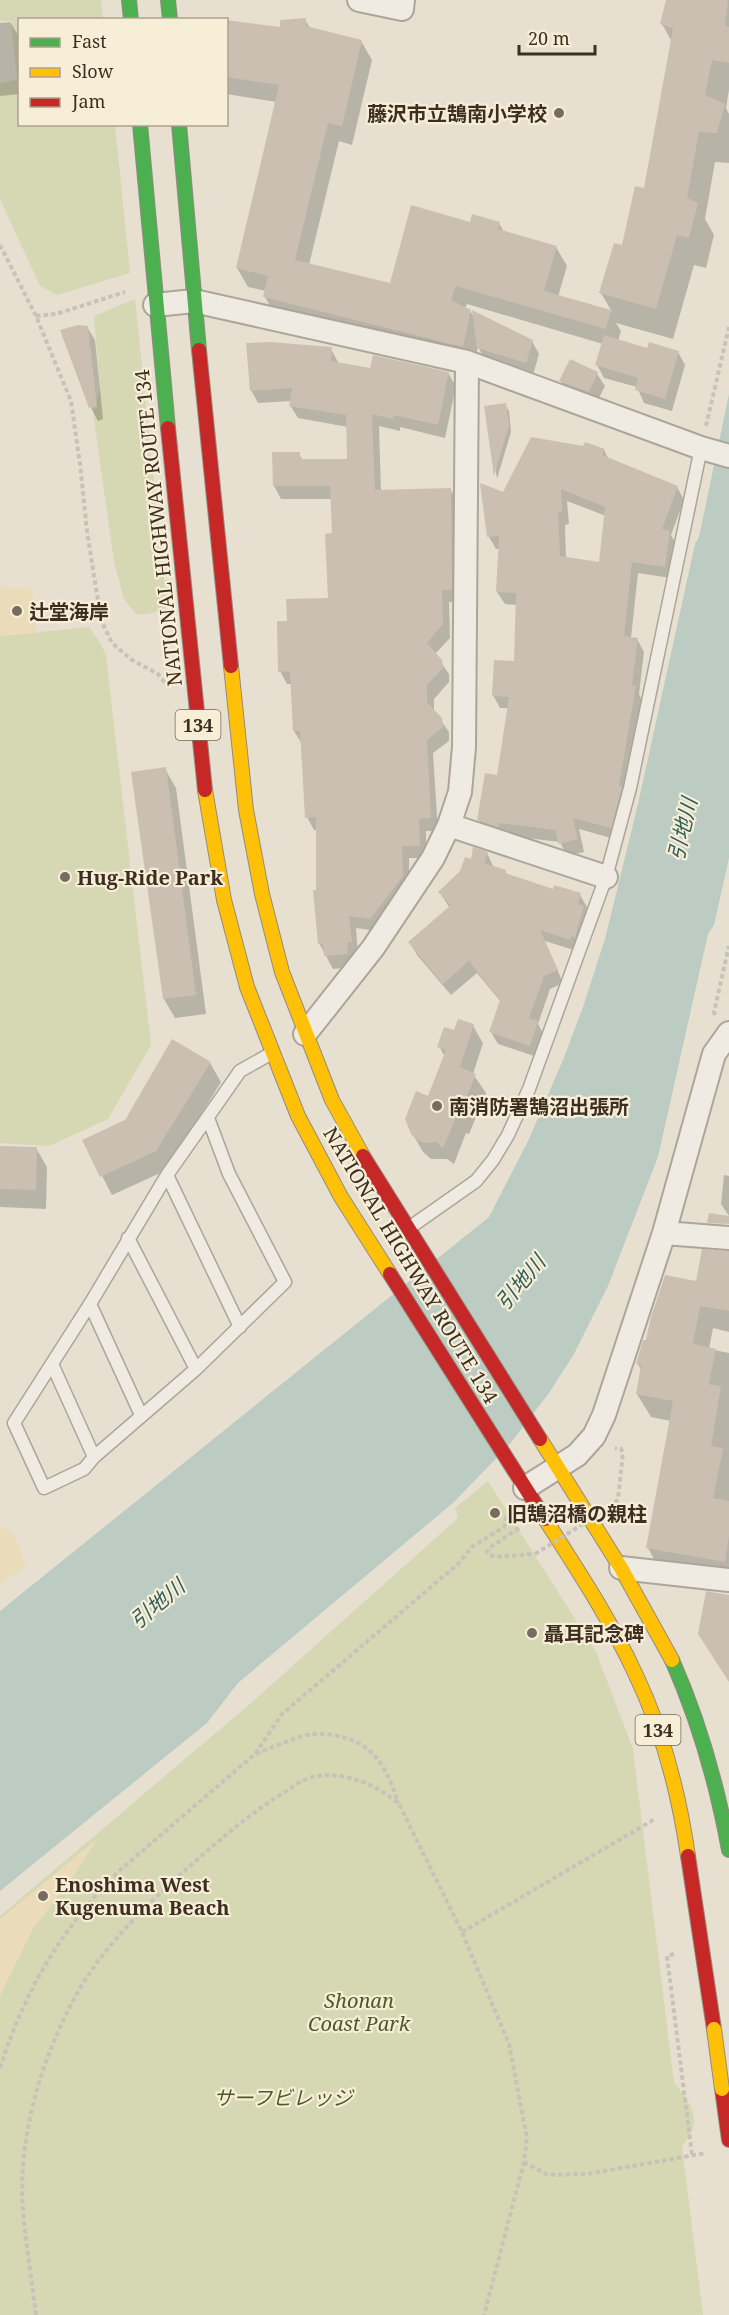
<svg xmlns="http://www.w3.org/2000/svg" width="729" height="2315" font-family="'Noto Serif','Noto Sans JP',serif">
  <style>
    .green { fill: #d6d7b3 }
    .sand { fill: #eadcb9 }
    .water { fill: #bcccc2 }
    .shadow { fill: #0003; fill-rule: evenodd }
    .building { fill: #cbbfb2; fill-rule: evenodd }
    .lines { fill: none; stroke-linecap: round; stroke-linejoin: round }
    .lane-casing { stroke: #ada599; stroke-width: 15 }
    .street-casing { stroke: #ada599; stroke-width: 26 }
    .fast-casing { stroke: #928b80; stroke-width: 16 }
    .slow-casing { stroke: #928b80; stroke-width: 16 }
    .jam-casing { stroke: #928b80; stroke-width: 16 }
    .path { stroke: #c8c2b9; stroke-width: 4; stroke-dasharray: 4.5 3; stroke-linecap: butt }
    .lane { stroke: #efebe3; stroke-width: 12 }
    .street { stroke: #efebe3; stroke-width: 22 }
    .fast { stroke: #4caf50; stroke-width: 14 }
    .slow { stroke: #ffc107; stroke-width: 14 }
    .jam { stroke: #c62828; stroke-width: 14 }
    .slow-bridge-casing { stroke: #928b80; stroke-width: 16; stroke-linecap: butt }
    .path-bridge { stroke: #c8c2b9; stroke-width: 4; stroke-dasharray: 4.5 3; stroke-linecap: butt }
    .slow-bridge { stroke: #ffc107; stroke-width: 14 }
    .poi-dot { fill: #786c5e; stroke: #f7eed8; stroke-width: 2 }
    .labels { text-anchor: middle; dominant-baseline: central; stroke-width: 4.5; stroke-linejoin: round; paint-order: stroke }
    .shield { fill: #f7eed8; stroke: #756857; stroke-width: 1.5 }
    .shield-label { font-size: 18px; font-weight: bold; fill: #3d2e20 }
    .poi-label { font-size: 20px; font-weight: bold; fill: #3d2e20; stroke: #f7eed8; text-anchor: start }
    .street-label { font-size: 20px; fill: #3d2e20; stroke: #f7eed8 }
    .park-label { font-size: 20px; font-style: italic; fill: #4d5a26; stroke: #f7eed8 }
    .water-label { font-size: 21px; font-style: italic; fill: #2f5d5a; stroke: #f7eed8 }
  </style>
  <rect width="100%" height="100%" fill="#e7e0d1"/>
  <!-- green -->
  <path class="green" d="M0 0H101L103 19 20 20V124L115 125 130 273 57 295 40 286 0 199V83L17 80 11 21H0Z
    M135 299 167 607C157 613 147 615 136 614L124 599 114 562 93 412 100 389 94 316Z
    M89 627 101 644 106 656 151 1045 108 1119 49 1146 0 1143V636Z
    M488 1481 596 1652 633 1749 674 2083C692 2103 704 2122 682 2146L703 2315H0V1916L251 1703 458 1518 455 1508Z"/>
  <!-- sand -->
  <path class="sand" d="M0 587 32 589 37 633 0 636Z
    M0 1526 15 1536 26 1566 0 1584Z
    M97 1839 75 1874 33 1929 0 1996V1919Z"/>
  <!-- water -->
  <path class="water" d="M729 394V858L714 925 708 934 658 1157 608 1286 574 1354 549 1393 509 1445 454 1502 238 1683 207 1723 0 1891V1611L489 1217 528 1141 563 1060 583 1007 605 939 638 804 695 544 699 537Z"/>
  <!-- shadow -->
  <path class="shadow" d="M668 0H729V90L726 108 729 114V163L715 162 705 219 714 235 706 268 694 265 673 339 616 323 621 331 618 341 648 350 678 352 685 365 672 411 644 403 637 387 604 378 597 365 603 344 467 304 465 308 470 311 474 317 532 341 539 354 533 375 486 361 478 347 473 366 276 316 265 297 266 291 248 287 237 268 277 102 226 94V21L282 29 305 20 310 28 361 41 372 60 352 145 339 141 309 265 392 284 471 224 499 223 504 232 556 247 567 266 558 297 612 312 601 293 623 247 645 189 672 42 662 24Z
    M10 22 18 35 20 94 0 96V23Z
    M87 327 95 340 103 419 98 421 91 408Z
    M331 349 339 364 371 369 448 373 456 386 445 438 400 427V431L379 426 381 491 450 489 458 502V602H449L450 638 435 654 449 674V682L434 699V711L449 732V741L433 753 438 831H426V858H409V890L377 931 356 928 358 955 353 967 333 969 319 943 317 830H314L307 817 302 744 294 731 292 684H287L280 671 288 622 329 599 334 534 332 499H281L274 486 299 454 303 461 349 460 348 427 298 418 290 405 291 401 258 403 251 390Z
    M571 361 597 374 605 386 596 404 568 394 561 381Z
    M505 405 509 411 511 432 497 479 486 407Z
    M604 450 609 460 677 487 684 500 671 535 676 544 671 578 638 573 631 638 637 639 644 652 639 694 642 700 618 840 579 829 584 852 567 856 560 842 486 833 479 820 498 777 509 708H500L493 695 516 663 517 605 505 604 497 592 500 549H496L489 537 504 494ZM567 501 606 516 601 564 566 559 565 525 569 524Z
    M165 769 176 788 206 1014 175 1018 164 999Z
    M487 853 494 868 505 871 507 875 553 891 580 895 587 907 586 911 590 919 577 951 545 941 563 983 550 989 538 1024 544 1035 537 1057 498 1044 491 1032 501 1002 477 973 451 995 417 955 410 942 450 908 440 893 472 861Z
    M473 1026 483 1043 473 1074 486 1093 469 1134 466 1133 454 1164 447 1159H431L423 1152 412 1133 445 1057 439 1046 455 1032Z
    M210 1063 221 1082 167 1170 112 1195 84 1141 126 1122Z
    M0 1147 36 1148 47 1167 46 1209 0 1207Z
    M724 1175 729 1176V1216L721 1204Z
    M729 1253V1332L713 1328 709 1349 729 1353V1588L661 1572 648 1548 671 1421 651 1417 637 1394 642 1371 637 1363 648 1342 698 1282Z"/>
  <!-- building -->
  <path class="building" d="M666 0H728L725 25 729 27V63L712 60 705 95 725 104 717 133 699 132 687 198 698 203 689 238 677 235 656 309 599 293 614 243 622 245 635 186 644 188 673 28 660 24Z
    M306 18V26L362 40 342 126 328 123 295 260 390 283 411 205 470 222 472 214 500 222 498 229 557 246 544 291 611 310 606 329 456 286 451 300 471 310 463 347 263 297 268 276 236 268 279 85 226 77V20L280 27V20Z
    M472 310 533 340 526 363 477 348Z
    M78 325 88 326 97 407 89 408 60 330Z
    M604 335 647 348 649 342 679 351 665 399 635 390 638 378 595 365Z
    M270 342 332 347 331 361 370 368 373 355 449 372 438 425 394 415 393 419 372 414 375 490 451 488 452 590H442L443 624 427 643 442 660 443 668 427 685V702L442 718 443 727 427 740 431 818 419 819 420 846H402L403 876 370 919 349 916 352 942H348L347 954 324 956 323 943 318 944 313 890H316V817L305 818 300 731H293L290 671 278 672 277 621H287L286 599 328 598 325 534 332 533 330 486H273L272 452H300V459H347L346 415 289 406 292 388 250 391 246 343Z
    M570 359 598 372 589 392 559 381Z
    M506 403 509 425 494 476 484 406Z
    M531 437 583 446 585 442 605 449 602 455 678 486 662 529 670 531 665 567 632 562 624 636 638 638 632 685 636 686 619 786 622 787 611 828 573 818 578 839 559 844 555 830 500 823 498 827 477 820 485 773 497 775 509 697 492 696 494 660 514 661 516 593 496 592 499 536 487 537 480 483 503 492ZM561 489 605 507 599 562 560 556 558 512H562Z
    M166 767 196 995 163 999 131 772Z
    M473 847 488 852 484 863 506 870 505 873 553 889 554 885 581 893 578 904 584 906 575 937 571 936 570 940 540 930 558 970 544 976 529 1018 538 1021 530 1046 489 1032 500 1000 469 961 443 984 408 942 451 905 438 892 460 871 465 857 471 859Z
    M458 1019 474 1024 460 1067 476 1074 459 1117H456L443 1148 436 1142 424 1143 416 1139 411 1134 405 1119 416 1091 428 1096 446 1050 437 1047 444 1027 454 1030Z
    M172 1039 211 1062 156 1151 100 1177 82 1140 125 1120Z
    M0 1146 37 1147 36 1190 0 1189Z
    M709 1213 729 1216V1224L707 1223Z
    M702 1249 729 1251V1311L700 1306 693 1344 716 1349 709 1384 721 1386 711 1446 723 1448 713 1498 729 1501V1536L725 1562 646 1548 673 1401 636 1394 641 1365 636 1364 643 1340H646L651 1317 665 1275 696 1281Z
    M706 1591 729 1595V1682L698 1634Z"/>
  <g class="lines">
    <!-- lane casing -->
    <g class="lane-casing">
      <path id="lane" d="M167 1175 240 1327
        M409 1228 476 1181 493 1160 508 1135 529 1089 606 877 630 788 701 448
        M128 1238 196 1369
        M90 1304 141 1415
        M52 1364 94 1457 196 1369 285 1282 229 1174 208 1118
        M94 1457 84 1469 44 1488 14 1423 90 1304 167 1175 224 1094 240 1071 272 1053"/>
    </g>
    <!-- street casing -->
    <g class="street-casing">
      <path id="street" d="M359 0 402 9 403 0
        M155 305 194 301 467 362 701 448 729 456
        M449 825 606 877
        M305 1034 373 948 433 858 449 825 460 792 464 747 467 362
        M664 1233 714 1054 729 1033
        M525 1488 577 1455 594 1436 604 1415 664 1233 729 1238
        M621 1568 729 1580"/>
    </g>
    <!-- fast casing -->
    <g class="fast-casing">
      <path id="fast" d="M129 0 131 20
        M168 0 170 20
        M140 124 168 428
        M179 124 199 350
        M672 1660C699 1721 717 1784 729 1850"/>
    </g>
    <!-- slow casing -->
    <g class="slow-casing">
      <path id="slow" d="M231 666 246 810 262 894 282 972 332 1100 363 1156
        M205 790 224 900 247 987 298 1116 341 1197 390 1274
        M540 1439 621 1568 672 1660
        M545 1519C577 1569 610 1619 635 1673 662 1729 679 1794 688 1856"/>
    </g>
    <!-- jam casing -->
    <g class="jam-casing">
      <path id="jam" d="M199 350 231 666
        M168 428 205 790
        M363 1156 540 1439
        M390 1274 545 1519
        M688 1856 714 2029
        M722 2089 729 2140"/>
    </g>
    <!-- path -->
    <path class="path" d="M0 245 36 316 71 401 80 464 87 531 101 620 112 643 132 660 158 674 165 683
      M36 316 56 314 125 292
      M706 426 729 327
      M715 1015 714 1012 729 946
      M615 1503 618 1499 623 1453 621 1449 615 1448
      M519 1528 489 1548 487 1552 488 1554 495 1557 535 1554
      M256 1754C270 1748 285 1742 299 1737 326 1729 362 1737 379 1761 388 1774 393 1788 399 1803
      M462 1932 655 1819
      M674 1954 667 1956 692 2155
      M0 2068C25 1990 61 1929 119 1871L255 1754 282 1714 458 1564 472 1547 504 1527 507 1515
      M524 2162 548 2175 587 2174 706 2153
      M36 2315C32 2281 26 2246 23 2211 19 2163 29 2110 45 2064 56 2034 71 2001 89 1974 119 1930 158 1894 198 1859 224 1836 250 1814 280 1795 290 1789 304 1778 316 1776 347 1772 376 1784 399 1804L462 1932 509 2044 527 2138 524 2162 484 2315"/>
    <!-- lane -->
    <use href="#lane" class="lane"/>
    <!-- street -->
    <use href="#street" class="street"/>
    <!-- fast -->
    <use href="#fast" class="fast"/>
    <!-- slow -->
    <use href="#slow" class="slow"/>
    <!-- jam -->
    <use href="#jam" class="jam"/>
    <!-- slow-bridge casing -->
    <g class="slow-bridge-casing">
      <path id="slow-bridge" d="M714 2029 722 2089"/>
    </g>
    <!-- path-bridge -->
    <path class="path-bridge" d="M535 1554 615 1504"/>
    <!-- slow-bridge -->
    <use href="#slow-bridge" class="slow-bridge"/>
  </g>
  <!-- markers -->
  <g class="poi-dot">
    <circle cx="559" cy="113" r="6"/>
    <circle cx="17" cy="611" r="6"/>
    <circle cx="65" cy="877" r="6"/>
    <circle cx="437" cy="1106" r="6"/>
    <circle cx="495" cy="1513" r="6"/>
    <circle cx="532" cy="1633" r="6"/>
    <circle cx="43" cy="1896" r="6"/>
  </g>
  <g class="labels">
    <!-- shield labels -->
    <g class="shield">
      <rect x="175.5" y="710" width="45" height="30" rx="4.5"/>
      <rect x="635.5" y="1715" width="45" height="30" rx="4.5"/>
    </g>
    <g class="shield-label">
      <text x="198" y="725">134</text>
      <text x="658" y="1730">134</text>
    </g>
    <!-- poi labels -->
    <g class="poi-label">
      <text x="547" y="113" text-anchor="end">藤沢市立鵠南小学校</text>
      <text x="29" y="611">辻堂海岸</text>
      <text x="77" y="877">Hug-Ride Park</text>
      <text x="449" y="1106">南消防署鵠沼出張所</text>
      <text x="507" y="1513">旧鵠沼橋の親柱</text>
      <text x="544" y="1633">聶耳記念碑</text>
      <text x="55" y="1884">Enoshima West<tspan x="55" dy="23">Kugenuma Beach</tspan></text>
    </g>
    <!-- street labels -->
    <g class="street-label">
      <text transform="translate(158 528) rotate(-96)">NATIONAL HIGHWAY ROUTE 134</text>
      <text transform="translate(411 1265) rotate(59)">NATIONAL HIGHWAY ROUTE 134</text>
    </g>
    <!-- park labels -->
    <g class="park-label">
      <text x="359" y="2000">Shonan<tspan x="359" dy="23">Coast Park</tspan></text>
      <text x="283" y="2097">サーフビレッジ</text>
    </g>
    <!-- water labels -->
    <g class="water-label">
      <text transform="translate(682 829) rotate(-77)">引地川</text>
      <text transform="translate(520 1282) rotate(-50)">引地川</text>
      <text transform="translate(157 1603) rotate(-40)">引地川</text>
    </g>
  </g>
  <!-- legend -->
  <rect x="18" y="18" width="210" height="108" fill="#f7eed8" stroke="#ada18e" stroke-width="1.5"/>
  <rect x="30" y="38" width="30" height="9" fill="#4caf50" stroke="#ada18e" stroke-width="1.5"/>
  <text x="72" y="48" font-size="18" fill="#3d2e20">Fast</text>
  <rect x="30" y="68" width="30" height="9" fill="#ffc107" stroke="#ada18e" stroke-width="1.5"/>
  <text x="72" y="78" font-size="18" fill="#3d2e20">Slow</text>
  <rect x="30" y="98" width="30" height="9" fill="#c62828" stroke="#ada18e" stroke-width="1.5"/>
  <text x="72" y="108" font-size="18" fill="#3d2e20">Jam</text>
  <!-- scale -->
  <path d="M519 45v9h76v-9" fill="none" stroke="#3d2e20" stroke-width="3"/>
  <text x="528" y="45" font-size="18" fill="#3d2e20" stroke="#f7eed8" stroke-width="4.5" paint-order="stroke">20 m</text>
</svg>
